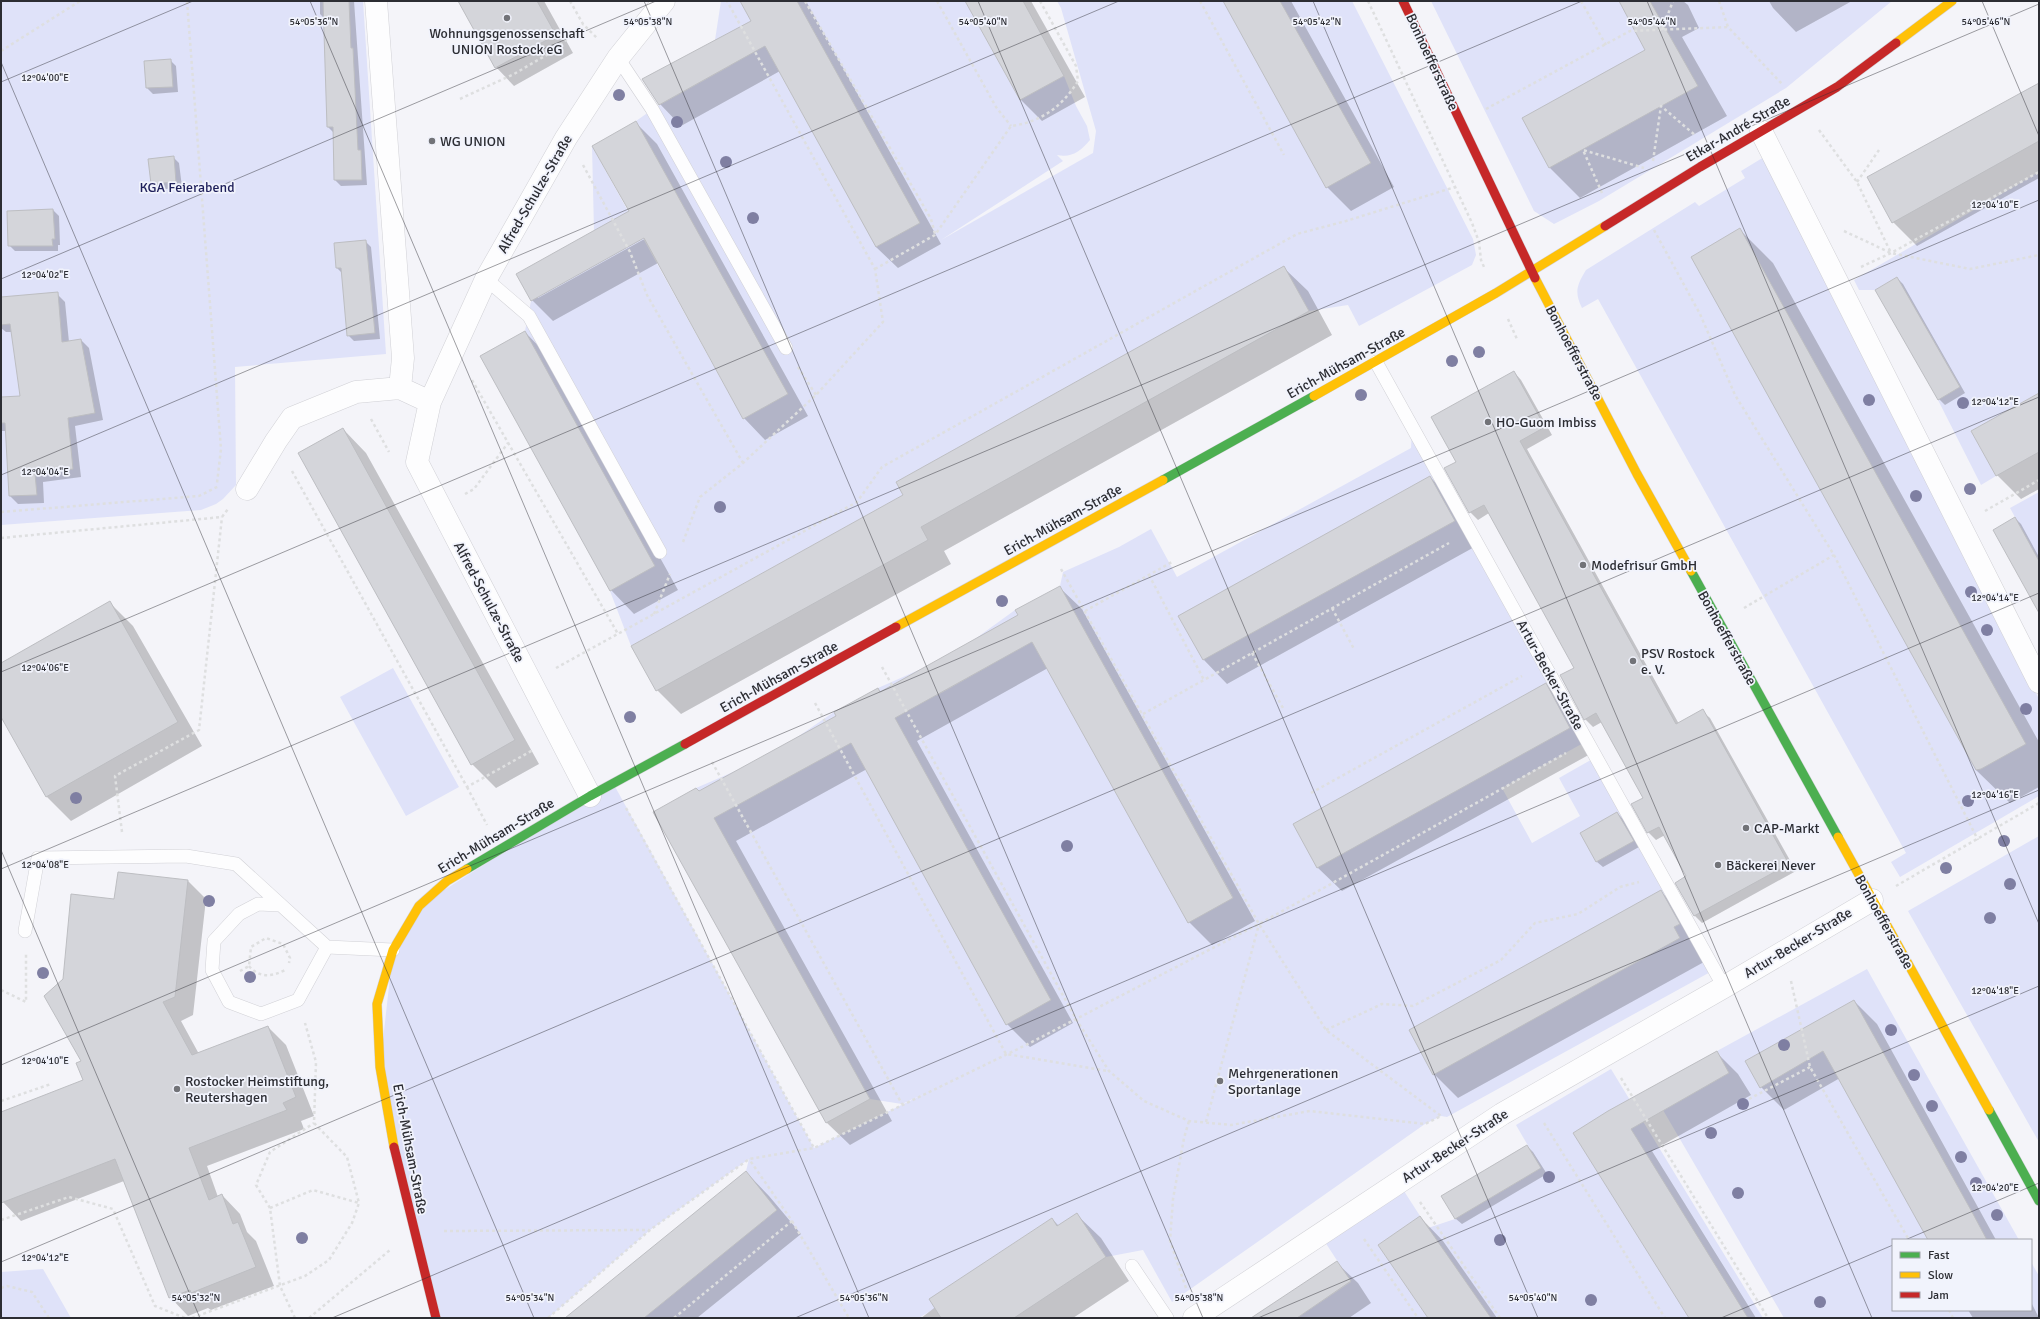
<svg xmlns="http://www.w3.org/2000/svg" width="2040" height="1319" font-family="Signika,sans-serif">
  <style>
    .green { fill: #dfe2f9 }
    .shadow { fill: #0003; fill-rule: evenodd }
    .building { fill: #d4d5da; stroke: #bdbec2 }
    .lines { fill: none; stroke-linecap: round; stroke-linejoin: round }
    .lane-casing { stroke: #d1d1d6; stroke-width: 14 }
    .street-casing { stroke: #d1d1d6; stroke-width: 23 }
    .fast-casing { stroke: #d1d1d6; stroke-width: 10 }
    .slow-casing { stroke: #d1d1d6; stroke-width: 10 }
    .jam-casing { stroke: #d1d1d6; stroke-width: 10 }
    .path { stroke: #dedfe0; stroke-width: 2.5; stroke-dasharray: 3 3; stroke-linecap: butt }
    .lane { stroke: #fdfdfe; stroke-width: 13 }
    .street { stroke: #fdfdfe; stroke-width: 22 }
    .fast { stroke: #4caf50; stroke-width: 9 }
    .slow { stroke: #ffc107; stroke-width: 9 }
    .jam { stroke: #c62828; stroke-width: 9 }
    .tree { fill: #7f7fa2 }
    .ticks { fill: none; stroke: #2c2d33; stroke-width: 1; stroke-opacity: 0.45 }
    .poi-dot { fill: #727378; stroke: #f1f3fc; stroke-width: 1.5 }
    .labels { text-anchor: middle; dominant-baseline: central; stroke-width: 3.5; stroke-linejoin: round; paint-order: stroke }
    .poi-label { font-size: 14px; fill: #2c2d33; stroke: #f1f3fc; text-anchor: start }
    .street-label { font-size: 14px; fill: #2c2d33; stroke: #f1f3fc }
    .park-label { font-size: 14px; fill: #1f205b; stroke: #f1f3fc }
    .ticks-label { font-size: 10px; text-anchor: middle; fill: #2c2d33; stroke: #f1f3fc; stroke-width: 3.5; stroke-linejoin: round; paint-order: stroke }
  </style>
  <rect width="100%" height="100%" fill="#f4f4f9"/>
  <!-- green -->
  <path class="green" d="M1 1H363L386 354 235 367 236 485 223 499 216 504 201 510 1 525Z
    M721 1H740L876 247 920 223 797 1H965L1020 100 1064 76 1076 106 1087 126 1090 140C1081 151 1072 158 1057 155L1063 161 941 240 1093 153 1096 131 1061 8 1057 1H1352L1473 239 1476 255 1472 265 1359 326 1348 305 1309 311 1284 267 896 482 903 495 631 646 610 591 654 566 525 331 531 301 594 231 592 146 743 419 787 394 636 121 656 107 730 66 715 40Z
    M1431 1H1892L1786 88 1599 201 1554 224 1534 211Z
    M1764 157 2039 699V796L1900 877 1891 862 1906 853 1598 299 1582 308C1574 292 1577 285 1586 270L1695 202 1699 206 1745 178 1741 171Z
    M2039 172V393L1971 431 1996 476 1981 485 1938 400 1960 386 1897 277 1875 290H1859L1854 280Z
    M1412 428 1587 741 1502 788 1532 843 1580 816 1559 778 1596 757 1714 970 1447 1117 1441 1116 1425 1124 1172 1302 1143 1250 1106 1257 1057 1226 1052 1218 1011 1245 935 1308 919 1318H644L777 1210 746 1171 749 1159 650 1230 548 1318H436L380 1067 393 950 419 906 613 783 814 1148 926 1093 902 1104 870 1099 696 788 740 769 808 766 793 740 834 712 1007 1024 1051 1000 878 688 921 669 936 696 989 666 975 639 1015 610 1188 922 1233 897 1060 586 1063 572 1119 547 1151 529 1177 577 1411 448Z
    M2039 492V561L2010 508Z
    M393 668 459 787 406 816 340 697Z
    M2039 836V1142L1908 911Z
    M1867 969 2019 1240H1893V1310H2031V1262L2039 1276V1318H1784L1663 1110 1729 1073 1717 1051Z
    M1611 1069 1763 1318H1491L1428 1228 1455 1219 1541 1168 1516 1125Z
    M1404 1191 1420 1216 1378 1245 1428 1318H1297L1351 1282 1325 1242Z
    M43 1269 71 1318H1V1272Z"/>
  <!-- shadow -->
  <path class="shadow" d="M320 1H354L367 185 341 186 335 180 334 133 328 127 324 18 320 14Z
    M459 1H544L573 53 514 86 496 67Z
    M741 1H806L941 244 898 268 876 247 780 71 681 126 660 104 752 21Z
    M966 1H1031L1085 97 1042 121 1021 100Z
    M1224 1H1291L1394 187 1351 211 1327 187Z
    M1620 1H1683L1688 5 1699 28 1682 37 1727 116 1580 198 1550 168 1523 118 1646 50Z
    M1769 1H1852L1796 32 1773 8Z
    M170 60 176 66 178 92 153 94 147 88 145 62Z
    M2039 84V178L1917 246 1893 222Z
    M636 123 657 144 808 416 765 440 744 418 658 263 553 321 532 300 630 212ZM647 235 648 237 538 298V296Z
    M173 157 179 163 182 187 158 190 152 184 149 160Z
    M53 210 59 216 60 245H58V251H15L9 245Z
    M1740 230 1773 263 2039 742V787L2010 803 1976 770Z
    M365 241 371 247 380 339 354 341 348 335 342 273 337 268Z
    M1284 268 1308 291 1332 335 944 551 951 564 681 714 657 690 904 495Z
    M1897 278 1903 284 1965 393 1945 405 1939 399Z
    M57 294 65 302 69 342 81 340 89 348 103 420 75 426 81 477 43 482 44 503 18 504 10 496 7 431H1V398L21 397 12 332H6L1 328V298Z
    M525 332 548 356 678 590 634 614 611 590Z
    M1514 372 1521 380 1552 435 1527 449 1679 724 1702 711 1710 718 1796 871 1702 923 1694 915 1688 877 1665 835 1656 840 1648 832 1633 805 1644 798 1602 722 1593 727 1585 719 1575 668 1489 513 1478 520 1470 512 1457 462Z
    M2039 395V489L2021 499 1997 475Z
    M343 429 366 453 539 764 496 788 472 764Z
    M1430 477 1454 501 1478 545 1227 684 1204 660 1179 616Z
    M2015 518 2021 524 2039 557V611Z
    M1059 587 1082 609 1255 921 1212 945 1189 922 1048 668 917 741 1073 1023 1030 1047 1007 1024 867 769 736 841 892 1121 850 1145 827 1123 654 813 699 792 837 716 878 689 881 693 1019 616Z
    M109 602 133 626 202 746 71 821 47 797 1 715V664Z
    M1546 684 1569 708 1594 752 1342 891 1318 868 1294 824Z
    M1617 813 1623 819 1639 847 1603 867 1597 862Z
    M188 881 206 899 193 1015 181 1021 199 1054 268 1027 286 1045 314 1116 301 1121 304 1129 207 1166 218 1197 222 1195 240 1214 247 1232 256 1241 274 1286 211 1310 208 1308 188 1316 170 1297 124 1181 21 1221 3 1202 1 1197V1113L84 1081 82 1062 64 979 115 900Z
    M1661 892 1685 915 1704 962 1458 1098 1434 1074Z
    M1854 1001 1877 1024 1996 1240H1929L1840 1078 1784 1110 1761 1087Z
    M1716 1052 1738 1074 1751 1095 1652 1151 1756 1318H1690L1575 1134Z
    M1527 1146 1533 1152 1547 1174 1462 1224 1456 1219 1442 1196Z
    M746 1172 769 1196 801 1234 697 1318H566Z
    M1077 1215 1101 1238 1129 1281 1073 1318H921L1052 1219 1059 1226Z
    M1420 1217 1443 1241 1497 1318H1430Z
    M1336 1262 1358 1283 1371 1303 1349 1318H1253Z
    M2031 1302 2039 1318H1973L1968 1310H2031Z"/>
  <!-- building -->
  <path class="building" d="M323 1H349L351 48H353L358 150H361L362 180H334L333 127H327Z
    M458 1H537L556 35 495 68Z
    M740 1H797L920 223 876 247 765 46 659 105 642 79 751 21Z
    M965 1H1023L1064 76 1020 100Z
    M1223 1H1280L1371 163 1326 188Z
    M1619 1H1650L1698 86 1549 168 1522 118 1645 50Z
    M171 59 173 87 146 88 144 61Z
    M2039 83V141L1892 223 1867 177Z
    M636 121 788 394 743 419 644 238 531 301 516 274 629 211 592 146Z
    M174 156 176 182 151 184 148 159Z
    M53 209 55 239H52L53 246H8L7 211Z
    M1740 228 2026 744 1981 769 1976 770 1691 257Z
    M366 240 375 333 347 336 341 268H336L334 243Z
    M1284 266 1309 311 921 527 928 540 656 691 631 646 903 495 896 482Z
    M1897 277 1960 387 1938 400 1875 290Z
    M58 292 62 342 81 339 95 413 68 418 73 469 35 474 37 495 9 496 5 423H1V397L20 396 10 324 1 325V297Z
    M525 331 655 566 610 591 480 356Z
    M1514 371 1545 427 1520 441 1676 724 1703 709 1789 864 1694 916 1675 883 1686 876 1659 827 1647 833 1631 804 1643 798 1596 713 1584 720 1560 675 1574 668 1484 505 1469 513 1444 468 1456 462 1431 417Z
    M2039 393V452L1996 476 1971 431Z
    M343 428 515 740 471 765 298 453Z
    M1430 476 1455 521 1203 660 1178 616Z
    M2015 517 2039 561V613L1993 530Z
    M1060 586 1233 898 1188 923 1032 642 895 718 1051 1000 1006 1025 851 743 714 818 870 1099 826 1123 653 812 696 788 699 791 836 716 834 712 878 688 880 692 1018 615 1015 610Z
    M110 601 178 722 46 797 1 717V663Z
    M1546 683 1570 728 1317 868 1293 824Z
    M1617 812 1634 841 1596 862 1580 833Z
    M118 872 188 880 175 997 163 1002 192 1055 268 1026 296 1097 283 1103 287 1110 189 1148 209 1200 222 1194 233 1224 238 1222 256 1267 191 1293 190 1290 169 1298 115 1159 1 1203V1112L83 1080 76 1063 81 1061 44 996 63 979 71 894 114 899Z
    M1661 890 1680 924 1674 927 1680 938 1433 1075 1409 1030Z
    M1854 1000 1972 1212 1987 1240H1928L1823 1051 1760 1088 1745 1061Z
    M1717 1051 1729 1073 1631 1129 1748 1318H1689L1573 1133 1608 1111Z
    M1527 1145 1541 1168 1455 1219 1441 1196Z
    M746 1171 777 1210 644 1318H565Z
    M1077 1213 1106 1257 1014 1318H941L929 1299 1052 1218 1057 1226Z
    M1420 1216 1491 1318H1428L1378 1245Z
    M1337 1261 1351 1281 1297 1318H1251Z"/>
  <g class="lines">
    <!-- lane casing -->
    <g class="lane-casing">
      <path id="lane" d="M618 58 652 109 786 348
        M486 279 529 316 660 552
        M1376 362 1724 987
        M280 905 258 904 239 914 214 941 212 970 229 1002 261 1014 298 1000 327 947
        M25 931 38 858 186 856 236 864 327 947 393 950
        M1132 1266 1167 1318"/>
    </g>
    <!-- street casing -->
    <g class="street-casing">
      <path id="street" d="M376 1 403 358 400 388 430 402
        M1761 131 2039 682
        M247 489 276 441 292 418 356 392 400 388
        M590 796 417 462 430 402 486 279 566 138 618 58 664 1
        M1194 1318 1502 1114 1724 987 1872 900"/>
    </g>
    <!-- fast casing -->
    <g class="fast-casing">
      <path id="fast" d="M1163 480 1314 396
        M1691 571 1838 837
        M467 869 590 796 685 744
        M1989 1110 2039 1201"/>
    </g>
    <!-- slow casing -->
    <g class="slow-casing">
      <path id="slow" d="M1896 43 1952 1
        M1535 278 1637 474 1691 571
        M1314 396 1496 293 1605 226
        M896 627 1163 480
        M1838 837 1989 1110
        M394 1147 380 1067 377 1004 393 950 419 906 447 881 467 869"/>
    </g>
    <!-- jam casing -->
    <g class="jam-casing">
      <path id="jam" d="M1403 1 1535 278
        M1605 226 1700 167 1837 87 1896 43
        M685 744 896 627
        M394 1147 436 1318"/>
    </g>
    <!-- path -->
    <path class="path" d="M187 1 221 449 217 483
      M570 1 583 24 598 39
      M805 1 931 219 935 234
      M937 1 996 107 1011 126
      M1200 1 1284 155
      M1368 1 1472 223 1479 242 1481 260 1484 267
      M1581 1 1606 45
      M1719 1 1728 27 1783 85
      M1662 30 1673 1
      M1 51 80 1
      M460 99 514 74 555 50 583 24
      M1486 109 1630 31 1728 27
      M1819 130 1857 182 1891 253
      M1653 161 1661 106 1696 136
      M583 165 630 252 647 295 743 463
      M1857 182 1879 150
      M1602 193 1583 150 1644 168
      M1654 230 1700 314 1735 395 1834 555 1978 840
      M1844 231 1891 253 1970 269 2039 255
      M1861 267 1891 253 2039 172
      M875 269 935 235 1011 126C1041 122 1062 107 1078 81L1076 66 1040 1
      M1508 319 1517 339
      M798 367 816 395
      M472 380 618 634
      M371 419 389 452
      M292 471 467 787 533 750
      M465 494 474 489 508 443
      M1985 511 2039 480
      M1 512 199 496 219 486
      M1 538 222 517 228 509
      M683 542 700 497 743 463 816 395 883 322 875 269 727 1
      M1061 569 1259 924 1566 753
      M1149 575 1204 680
      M1332 608 1354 649
      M1744 608 1834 555
      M1085 611 1172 562
      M654 614 670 574
      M1252 653 1283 708
      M882 667 1076 1019 1109 1071 1144 1101 1189 1121 1231 1125 1310 1111 1425 1124 1441 1116
      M556 668 857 502 882 467 1297 234 1346 221 1455 187
      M815 703 1006 1054 1108 1071
      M1143 714 1449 543
      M712 762 902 1104
      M467 787 487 825
      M1311 793 1522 676
      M626 808 814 1148
      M122 832 115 776 199 730 222 517
      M1896 886 2039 803
      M249 966C259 978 272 977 285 970
      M240 971 249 966 251 947 266 938 283 944 290 958 289 963
      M1791 981 1810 1067 1909 1240
      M1 990 26 1002V954
      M1326 1030 1382 1004 1413 1006 1501 960 1535 923 1578 914 1620 887 1639 882
      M1621 1078 1768 1318
      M1749 1099 1810 1067
      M1 1101 51 1084
      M1206 1122 1259 924
      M1544 1123 1665 1318
      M1420 1202 1500 1318
      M270 1208 313 1190 359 1203
      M1 1220 69 1197 113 1209 155 1306 185 1318
      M792 1221 849 1318
      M444 1231 649 1230
      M1364 1239 1418 1318
      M1 1288 7 1286 32 1292 49 1318
      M1186 1288 1170 1241 1173 1199 1184 1138 1189 1121
      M1949 1310 1953 1318
      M192 1318 305 1276 329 1260 352 1223 359 1203 347 1157 314 1123 316 1062 305 1023
      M295 1318 280 1286 270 1208 256 1185 270 1152 314 1123
      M309 1318 390 1250
      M548 1318 650 1230 749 1159 814 1148 1026 1045 1259 924 1326 1030 1441 1116
      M674 1318 792 1221 749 1159"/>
    <!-- lane -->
    <use href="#lane" class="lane"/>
    <!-- street -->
    <use href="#street" class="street"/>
    <!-- fast -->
    <use href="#fast" class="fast"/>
    <!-- slow -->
    <use href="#slow" class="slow"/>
    <!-- jam -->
    <use href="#jam" class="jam"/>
  </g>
  <!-- trees -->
  <g class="tree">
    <circle cx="619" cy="95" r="6"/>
    <circle cx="677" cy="122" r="6"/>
    <circle cx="726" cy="162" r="6"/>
    <circle cx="753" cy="218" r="6"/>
    <circle cx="1479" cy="352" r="6"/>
    <circle cx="1452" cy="361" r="6"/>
    <circle cx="1361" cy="395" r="6"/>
    <circle cx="1869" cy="400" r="6"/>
    <circle cx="1963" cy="403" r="6"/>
    <circle cx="1970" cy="489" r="6"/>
    <circle cx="1916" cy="496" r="6"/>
    <circle cx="720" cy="507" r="6"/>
    <circle cx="1971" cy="592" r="6"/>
    <circle cx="1002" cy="601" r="6"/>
    <circle cx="1987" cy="630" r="6"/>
    <circle cx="2026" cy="709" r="6"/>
    <circle cx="630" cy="717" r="6"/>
    <circle cx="76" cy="798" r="6"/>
    <circle cx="1968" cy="801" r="6"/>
    <circle cx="2004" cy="841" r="6"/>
    <circle cx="1067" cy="846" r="6"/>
    <circle cx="1946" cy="868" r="6"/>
    <circle cx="2010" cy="884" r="6"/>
    <circle cx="209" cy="901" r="6"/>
    <circle cx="1990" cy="918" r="6"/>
    <circle cx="43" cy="973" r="6"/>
    <circle cx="250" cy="977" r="6"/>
    <circle cx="1891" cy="1030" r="6"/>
    <circle cx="1784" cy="1045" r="6"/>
    <circle cx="1914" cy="1075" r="6"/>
    <circle cx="1743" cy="1104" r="6"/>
    <circle cx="1932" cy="1106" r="6"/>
    <circle cx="1711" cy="1133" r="6"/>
    <circle cx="1961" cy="1157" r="6"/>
    <circle cx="1549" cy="1177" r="6"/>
    <circle cx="1976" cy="1183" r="6"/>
    <circle cx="1738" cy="1193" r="6"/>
    <circle cx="1997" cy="1215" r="6"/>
    <circle cx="302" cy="1238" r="6"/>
    <circle cx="1500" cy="1240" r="6"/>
    <circle cx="1591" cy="1300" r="6"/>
    <circle cx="1820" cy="1302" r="6"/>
  </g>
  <!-- ticks -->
  <path class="ticks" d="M310 1 869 1318M644 1 1203 1318M978 1 1538 1318M1313 1 1872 1318M1647 1 2039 924M1982 1 2039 136M1 62 534 1318M1 82 193 1M1 279 656 1M1 475 1119 1M1 672 1582 1M1 850 200 1318M1 869 2039 4M1 1065 2039 200M1905 1240 2039 1183M1 1262 2039 397M332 1318 2039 593M795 1318 2039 790M1258 1318 2039 986M1721 1318 1893 1245"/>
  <!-- markers -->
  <g class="poi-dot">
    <circle cx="507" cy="18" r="4"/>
    <circle cx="432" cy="141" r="4"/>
    <circle cx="1488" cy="422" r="4"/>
    <circle cx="1583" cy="565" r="4"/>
    <circle cx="1633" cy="661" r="4"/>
    <circle cx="1746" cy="828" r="4"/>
    <circle cx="1718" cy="865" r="4"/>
    <circle cx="1220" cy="1081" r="4"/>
    <circle cx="177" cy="1089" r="4"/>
  </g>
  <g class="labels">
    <!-- poi labels -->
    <g class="poi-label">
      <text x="507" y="33" text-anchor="middle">Wohnungsgenossenschaft<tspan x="507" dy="16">UNION Rostock eG</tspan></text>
      <text x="440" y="141">WG UNION</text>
      <text x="1496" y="422">HO-Guom Imbiss</text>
      <text x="1591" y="565">Modefrisur GmbH</text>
      <text x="1641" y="653">PSV Rostock<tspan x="1641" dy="16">e. V.</tspan></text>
      <text x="1754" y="828">CAP-Markt</text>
      <text x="1726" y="865">Bäckerei Never</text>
      <text x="1228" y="1073">Mehrgenerationen<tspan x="1228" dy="16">Sportanlage</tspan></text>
      <text x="185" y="1081">Rostocker Heimstiftung,<tspan x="185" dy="16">Reutershagen</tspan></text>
    </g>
    <!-- street labels -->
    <g class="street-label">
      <text transform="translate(1432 62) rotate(65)">Bonhoefferstraße</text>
      <text transform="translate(1738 129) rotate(-30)">Etkar-André-Straße</text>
      <text transform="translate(535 194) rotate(-60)">Alfred-Schulze-Straße</text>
      <text transform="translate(1574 353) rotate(62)">Bonhoefferstraße</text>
      <text transform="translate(1346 363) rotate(-29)">Erich-Mühsam-Straße</text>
      <text transform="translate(1063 520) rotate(-29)">Erich-Mühsam-Straße</text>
      <text transform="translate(489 602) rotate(62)">Alfred-Schulze-Straße</text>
      <text transform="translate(1727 638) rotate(61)">Bonhoefferstraße</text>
      <text transform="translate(1550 675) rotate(61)">Artur-Becker-Straße</text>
      <text transform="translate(779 677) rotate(-29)">Erich-Mühsam-Straße</text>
      <text transform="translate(496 836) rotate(-31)">Erich-Mühsam-Straße</text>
      <text transform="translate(1884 922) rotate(61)">Bonhoefferstraße</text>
      <text transform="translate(1798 943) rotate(-31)">Artur-Becker-Straße</text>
      <text transform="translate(1455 1146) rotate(-33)">Artur-Becker-Straße</text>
      <text transform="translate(410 1149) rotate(79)">Erich-Mühsam-Straße</text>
    </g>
    <!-- park labels -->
    <g class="park-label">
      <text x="187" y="187">KGA Feierabend</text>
    </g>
  </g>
  <g class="ticks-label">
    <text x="314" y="25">54°05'36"N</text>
    <text x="648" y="25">54°05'38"N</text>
    <text x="983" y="25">54°05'40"N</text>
    <text x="1317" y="25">54°05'42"N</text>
    <text x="1652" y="25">54°05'44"N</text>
    <text x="1986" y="25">54°05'46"N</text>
    <text x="45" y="81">12°04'00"E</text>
    <text x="1995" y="208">12°04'10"E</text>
    <text x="45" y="278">12°04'02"E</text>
    <text x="1995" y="405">12°04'12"E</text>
    <text x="45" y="475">12°04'04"E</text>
    <text x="1995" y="601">12°04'14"E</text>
    <text x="45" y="671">12°04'06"E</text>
    <text x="1995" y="798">12°04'16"E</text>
    <text x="45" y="868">12°04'08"E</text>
    <text x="1995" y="994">12°04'18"E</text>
    <text x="45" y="1064">12°04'10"E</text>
    <text x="1995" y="1191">12°04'20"E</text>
    <text x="45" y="1261">12°04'12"E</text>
    <text x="196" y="1301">54°05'32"N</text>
    <text x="530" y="1301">54°05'34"N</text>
    <text x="864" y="1301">54°05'36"N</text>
    <text x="1199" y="1301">54°05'38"N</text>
    <text x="1533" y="1301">54°05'40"N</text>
  </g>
  <!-- border -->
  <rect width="2040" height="1319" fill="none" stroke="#2c2d33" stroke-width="4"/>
  <!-- legend -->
  <rect x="1892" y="1239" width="140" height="72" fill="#f1f3fc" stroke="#a2a4ac"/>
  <rect x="1900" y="1252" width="20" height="6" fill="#4caf50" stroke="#a2a4ac"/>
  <text x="1928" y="1259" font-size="12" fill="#2c2d33">Fast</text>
  <rect x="1900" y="1272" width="20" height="6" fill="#ffc107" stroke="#a2a4ac"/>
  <text x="1928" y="1279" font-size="12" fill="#2c2d33">Slow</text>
  <rect x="1900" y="1292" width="20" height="6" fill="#c62828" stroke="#a2a4ac"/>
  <text x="1928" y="1299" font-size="12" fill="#2c2d33">Jam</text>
</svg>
